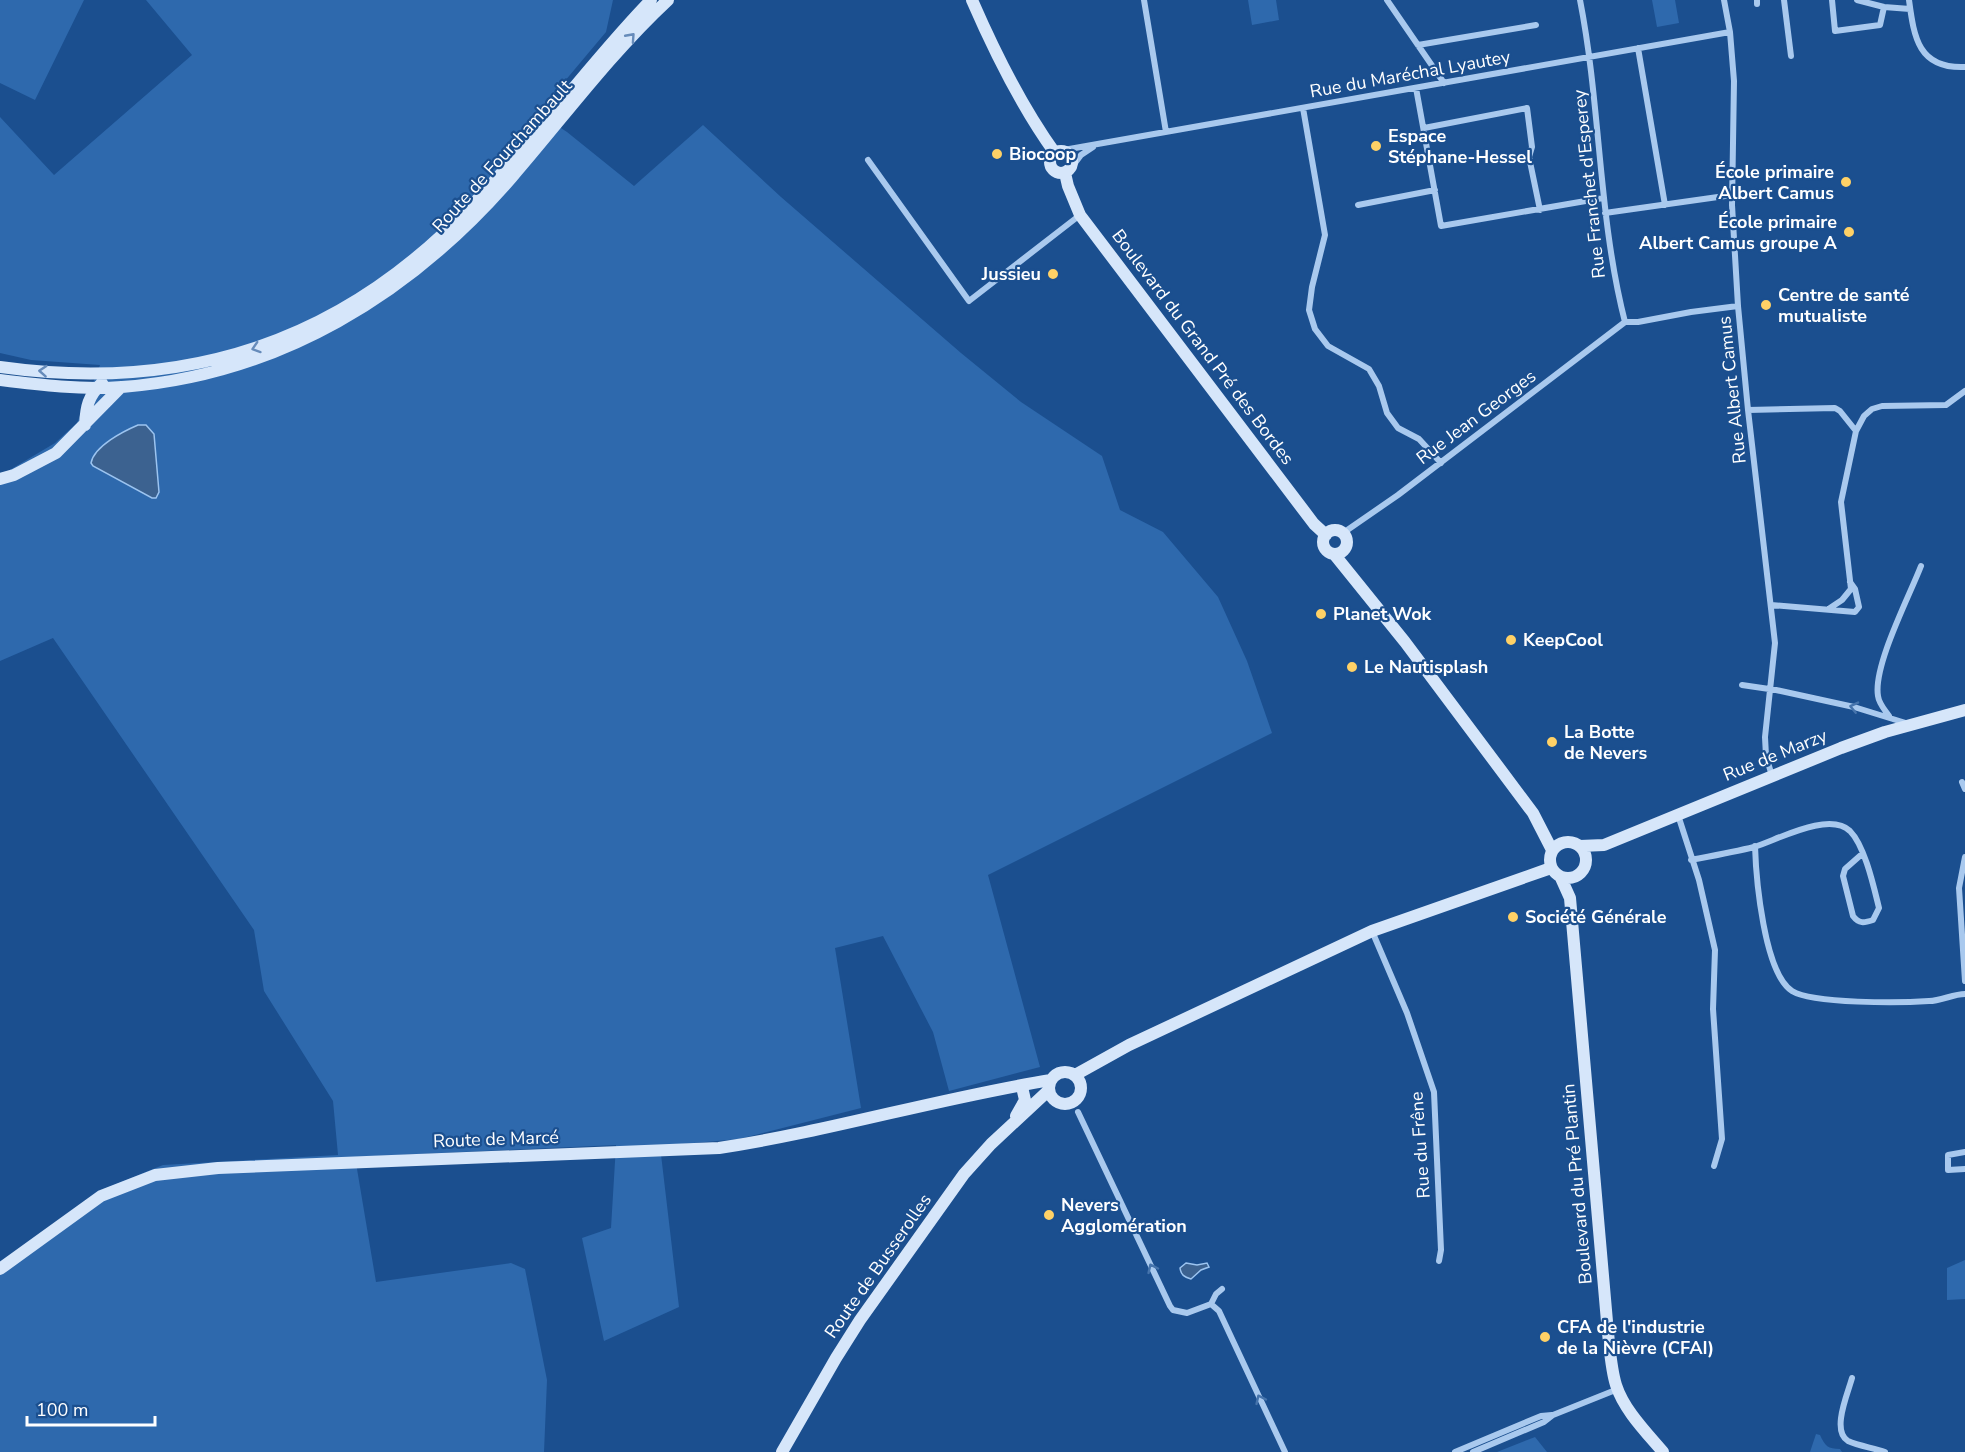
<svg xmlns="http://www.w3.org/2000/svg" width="1965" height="1452" font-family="'Nunito Sans',sans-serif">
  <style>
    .green { fill: #2e69ad }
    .water { fill: #3c6290; stroke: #9cc4f0; stroke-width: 1.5 }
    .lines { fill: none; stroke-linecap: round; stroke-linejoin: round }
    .street { stroke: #a9c9ee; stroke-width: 6 }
    .secondary { stroke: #d6e6fa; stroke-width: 12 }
    .oneway { stroke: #668bba }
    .oneway2 { stroke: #4674ac }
    .poi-dot { fill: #ffd166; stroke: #1b4f8f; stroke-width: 2 }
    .labels { text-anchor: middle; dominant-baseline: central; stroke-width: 4.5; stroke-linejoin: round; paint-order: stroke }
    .street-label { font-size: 18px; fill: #fff; stroke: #1b4f8f }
    .poi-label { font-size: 18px; font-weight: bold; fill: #fff; stroke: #1b4f8f; text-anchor: start }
  </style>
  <rect width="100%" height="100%" fill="#1b4f8f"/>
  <!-- green -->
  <path class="green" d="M0 0H84L35 100 0 83Z
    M146 0H613L606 32 538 113 567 132 634 186 703 125 781 197 961 353 1021 402 1102 456 1120 510 1163 532 1218 597 1247 661 1272 733 988 875 1040 1067 949 1091 933 1032 883 936 835 948 861 1108 739 1139 660 1146 679 1307 604 1341 582 1238 611 1228 616 1145 355 1157 376 1282 511 1263 525 1269 547 1380 544 1452H0V1262L104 1189 163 1165 338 1155 333 1101 264 991 254 930 53 638 0 661V473L8 471 55 443 77 423 100 365 31 360 0 353V117L54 175 192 55Z
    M1248 0H1276L1279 20 1252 25Z
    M1652 0H1675L1679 23 1657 27Z
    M1965 1260V1299L1947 1300V1268Z
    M1816 1434 1820 1435C1825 1446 1828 1449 1840 1449L1842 1452H1810Z
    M1535 1437 1547 1452H1497Z"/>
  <!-- water -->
  <path class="water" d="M138 425H146L154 434 159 492 156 498H152L93 466 91 463C94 446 124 431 138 425Z
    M1186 1263 1197 1265 1207 1263 1209 1267 1201 1270 1191 1279C1184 1277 1181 1275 1180 1268Z"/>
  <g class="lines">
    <!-- street -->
    <path class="street" d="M1144 0 1166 132
      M1387 0 1444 83
      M1580 0C1601 107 1598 217 1625 322
      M1724 0 1730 32 1734 81 1732 205 1738 306 1748 410 1775 643 1765 737 1766 756 1772 776
      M1757 0V4
      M1784 0 1791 56
      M1832 0 1835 31 1880 25 1884 7
      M1857 0 1884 7 1910 9
      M1909 0C1914 37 1918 69 1965 67
      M1418 45 1536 25
      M1638 48 1665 205
      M1416 88 1441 226 1603 198
      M1303 108 1325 235 1312 287 1309 310 1315 329 1328 346 1369 369 1379 386 1387 413 1398 428 1419 439 1441 463
      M1424 128 1527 108 1532 147 1529 157 1540 210
      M1058 151 1730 32
      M868 160 969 301 1080 215
      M1072 167 1081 155 1093 147
      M1358 205 1435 190
      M1605 213 1732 195
      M1625 322H1638L1691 312 1738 306
      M1748 410 1835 408 1840 411 1856 431
      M1343 533 1398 495 1625 322
      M1771 605 1855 612 1859 607 1855 589 1850 582
      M1830 608 1842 600 1851 589 1841 502 1856 431 1864 416 1872 409 1882 406 1946 405 1965 391
      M1742 685 1776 690 1854 707 1909 724
      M1889 716C1885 710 1879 704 1878 696 1873 666 1909 597 1921 566
      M1962 782 1965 789
      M1678 815 1699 880 1715 950 1713 1009 1722 1139 1714 1166
      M1755 846C1756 878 1764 973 1792 991 1813 1004 1901 1003 1929 1001 1941 1001 1953 994 1965 994
      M1965 857 1959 888 1965 981
      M1691 860C1712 856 1734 852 1754 847 1777 840 1829 811 1850 831 1865 846 1874 888 1879 908L1873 920C1864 923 1859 924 1853 916L1843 876 1845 869 1862 854
      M1372 931 1407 1013 1434 1092 1441 1250 1439 1261
      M1078 1112 1170 1306 1173 1310 1187 1313 1211 1304 1219 1311 1285 1452
      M1965 1152 1948 1155V1170L1965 1169
      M1211 1304 1216 1294 1222 1289
      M1852 1378C1848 1393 1831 1431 1848 1441 1859 1446 1874 1448 1885 1452
      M1455 1452 1541 1416 1552 1415
      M1473 1452 1544 1422 1553 1415 1618 1389"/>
    <!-- secondary -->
    <path class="secondary" d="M972 0C995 53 1021 106 1055 153
      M1050 162a11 11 0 1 1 22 0a11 11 0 1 1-22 0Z
      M1065 173 1068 186 1080 215 1314 524 1326 535
      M0 367C186 393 343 342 472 205 535 140 588 65 651 0
      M0 380C40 385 82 390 122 387 279 375 410 295 512 177 563 118 610 54 668 0
      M85 425C86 407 88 396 102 383
      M0 479 14 475 56 453 121 387
      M1323 542a12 12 0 1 1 24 0a12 12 0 1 1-24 0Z
      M1334 554 1405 642 1533 813 1552 850
      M1550 860a18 18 0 1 1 36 0a18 18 0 1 1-36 0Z
      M1580 846 1604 845 1841 748 1885 732 1965 710
      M1561 878 1570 898 1608 1333C1610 1350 1611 1369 1616 1385 1624 1410 1646 1432 1663 1452
      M1049 1088a16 16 0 1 1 32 0a16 16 0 1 1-32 0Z
      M1075 1075 1129 1045 1372 931 1551 868
      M1016 1116 1025 1100 1022 1087
      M0 1269 101 1196 155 1175 218 1168 719 1148C831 1131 939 1098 1051 1080
      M782 1452 836 1358 860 1320 964 1174 991 1144 1049 1090"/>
  </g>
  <!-- one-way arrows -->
  <defs><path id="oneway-chevron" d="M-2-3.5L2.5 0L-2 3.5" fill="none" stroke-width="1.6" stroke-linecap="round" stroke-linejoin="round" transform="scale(1.5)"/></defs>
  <g class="oneway">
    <use href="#oneway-chevron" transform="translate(631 37) rotate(-48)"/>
    <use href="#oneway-chevron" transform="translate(256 348) rotate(162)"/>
    <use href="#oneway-chevron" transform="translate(43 371) rotate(-176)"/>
  </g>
  <g class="oneway2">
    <use href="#oneway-chevron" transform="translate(1854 707) rotate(-167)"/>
    <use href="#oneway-chevron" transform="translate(1152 1268) rotate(-115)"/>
    <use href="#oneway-chevron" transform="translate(1260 1399) rotate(-115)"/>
  </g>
  <!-- markers -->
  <g class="poi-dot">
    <circle cx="1376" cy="146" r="6"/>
    <circle cx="997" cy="154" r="6"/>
    <circle cx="1846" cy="182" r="6"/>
    <circle cx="1849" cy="232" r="6"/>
    <circle cx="1053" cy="274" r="6"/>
    <circle cx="1766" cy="305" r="6"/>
    <circle cx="1321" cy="614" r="6"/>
    <circle cx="1511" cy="640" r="6"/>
    <circle cx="1352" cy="667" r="6"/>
    <circle cx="1552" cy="742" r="6"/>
    <circle cx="1513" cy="917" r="6"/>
    <circle cx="1049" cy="1215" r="6"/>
    <circle cx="1545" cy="1337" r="6"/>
  </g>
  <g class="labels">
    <!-- street labels -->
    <g class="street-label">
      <text transform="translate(1410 74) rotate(-10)">Rue du Maréchal Lyautey</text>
      <text transform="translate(502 156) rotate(-48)">Route de Fourchambault</text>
      <text transform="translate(1589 184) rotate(-96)">Rue Franchet d'Esperey</text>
      <text transform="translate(1203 347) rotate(53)">Boulevard du Grand Pré des Bordes</text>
      <text transform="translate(1732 390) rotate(-96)">Rue Albert Camus</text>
      <text transform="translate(1476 417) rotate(-37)">Rue Jean Georges</text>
      <text transform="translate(1775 755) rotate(-22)">Rue de Marzy</text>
      <text transform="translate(496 1139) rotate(-2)">Route de Marcé</text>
      <text transform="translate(1420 1145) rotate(-94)">Rue du Frêne</text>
      <text transform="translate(1577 1184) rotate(-95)">Boulevard du Pré Plantin</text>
      <text transform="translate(878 1266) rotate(-55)">Route de Busserolles</text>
    </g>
    <!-- poi labels -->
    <g class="poi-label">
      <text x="1388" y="136">Espace<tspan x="1388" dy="21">Stéphane-Hessel</tspan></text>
      <text x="1009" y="154">Biocoop</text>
      <text x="1834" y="172" text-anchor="end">École primaire<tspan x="1834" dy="21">Albert Camus</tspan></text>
      <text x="1837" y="222" text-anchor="end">École primaire<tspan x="1837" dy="21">Albert Camus groupe A</tspan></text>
      <text x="1041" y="274" text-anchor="end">Jussieu</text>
      <text x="1778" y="295">Centre de santé<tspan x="1778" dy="21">mutualiste</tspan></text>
      <text x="1333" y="614">Planet Wok</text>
      <text x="1523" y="640">KeepCool</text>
      <text x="1364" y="667">Le Nautisplash</text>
      <text x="1564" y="732">La Botte<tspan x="1564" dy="21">de Nevers</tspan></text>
      <text x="1525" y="917">Société Générale</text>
      <text x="1061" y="1205">Nevers<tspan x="1061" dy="21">Agglomération</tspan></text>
      <text x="1557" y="1327">CFA de l'industrie<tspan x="1557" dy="21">de la Nièvre (CFAI)</tspan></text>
    </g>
  </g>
  <!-- scale -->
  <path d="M27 1416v9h128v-9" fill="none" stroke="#ffffff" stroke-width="3"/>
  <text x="36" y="1416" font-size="18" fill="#ffffff" stroke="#1b4f8f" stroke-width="4.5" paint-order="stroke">100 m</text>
</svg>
